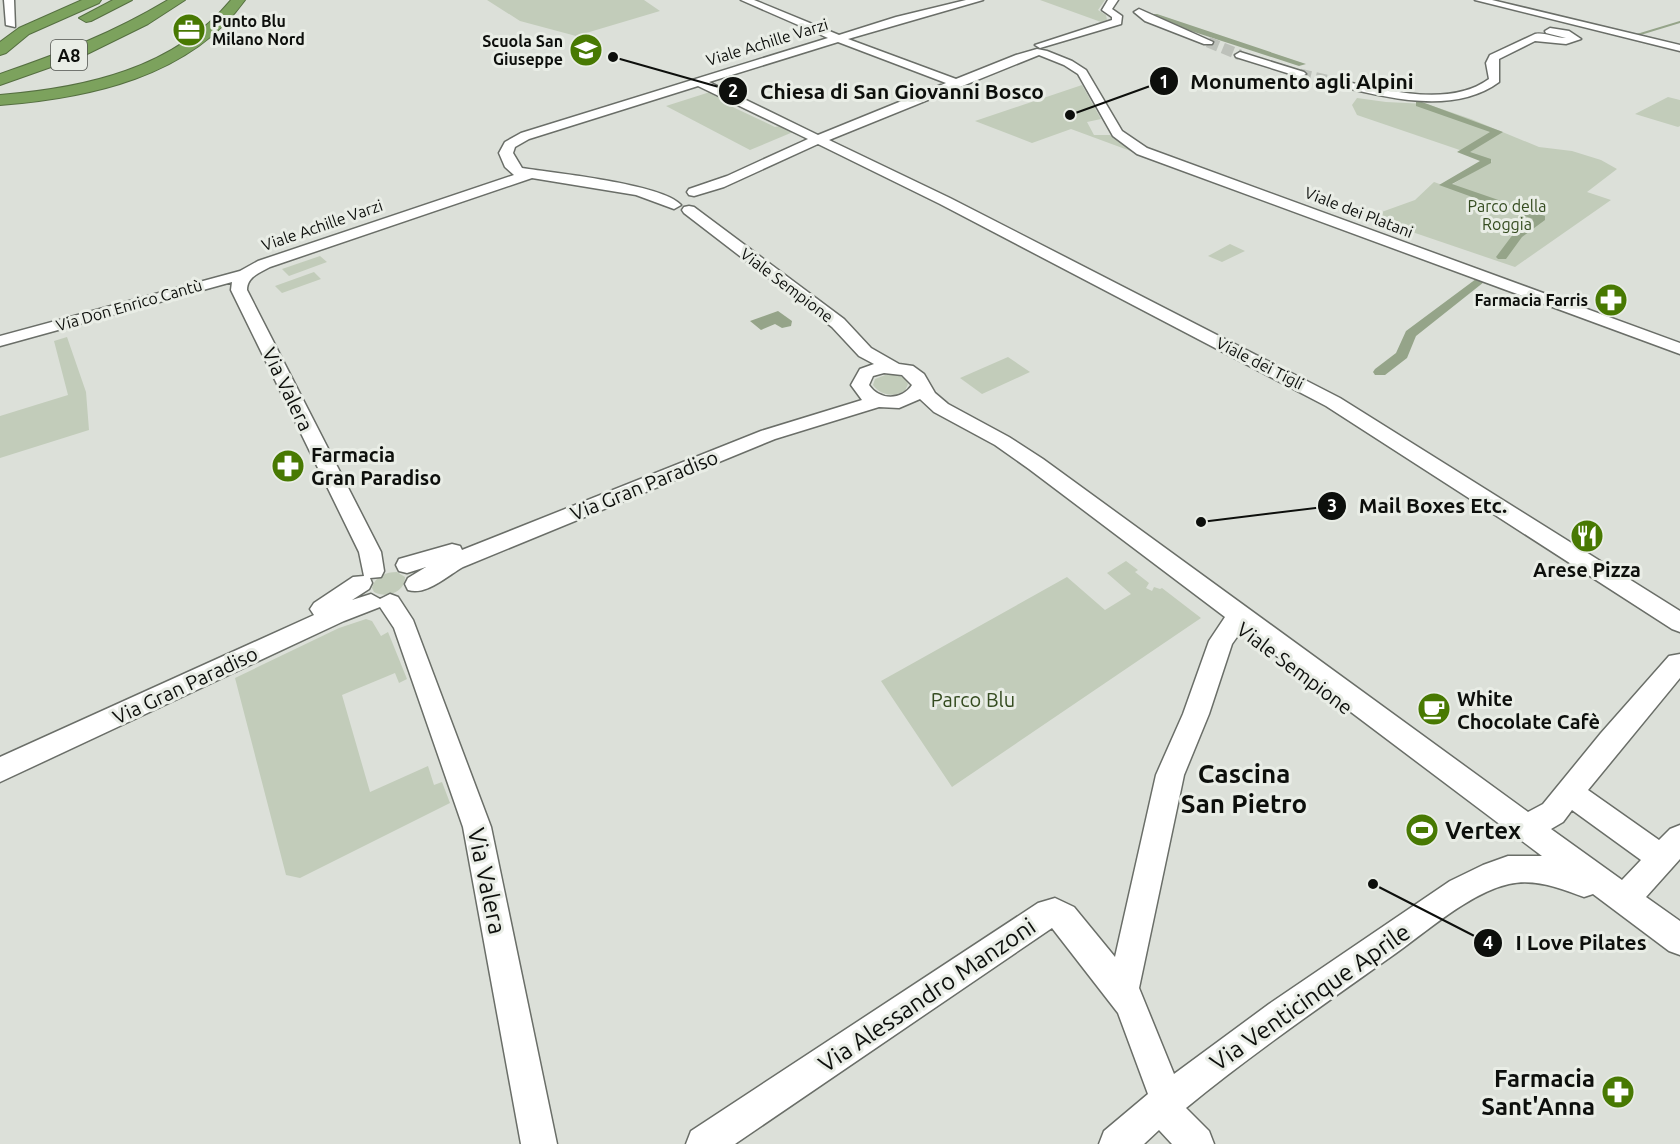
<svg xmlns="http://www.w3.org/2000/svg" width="1680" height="1144" font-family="Ubuntu,sans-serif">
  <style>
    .green { fill: #c2ccba }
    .water { fill: #95a489 }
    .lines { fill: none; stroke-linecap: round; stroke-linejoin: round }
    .stream { stroke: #95a489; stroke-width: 2 }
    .canal { fill: #95a489; fill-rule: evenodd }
    .minor-tunnel { stroke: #bdc1ba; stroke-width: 11; stroke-dasharray: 11 5; stroke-linecap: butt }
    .minor-casing { stroke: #6a6e68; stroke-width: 3 }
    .highway-casing { stroke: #556f41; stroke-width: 2 }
    .minor { fill: #fff; fill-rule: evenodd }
    .highway { fill: #7ca25d; fill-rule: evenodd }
    .labels { text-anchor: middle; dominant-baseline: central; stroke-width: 6; stroke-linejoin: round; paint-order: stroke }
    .far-poi-label { font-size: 16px; font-weight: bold; fill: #0d0f0c; stroke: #e9ede6; text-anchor: end }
    .far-street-label { font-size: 16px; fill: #0d0f0c; stroke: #e9ede6 }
    .far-park-label { font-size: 16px; fill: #344b1f; stroke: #e9ede6 }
    .shield { fill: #e9ede6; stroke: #4f524d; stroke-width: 1.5 }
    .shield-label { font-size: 18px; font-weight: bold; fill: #0d0f0c }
    .street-label { font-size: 20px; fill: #0d0f0c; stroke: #e9ede6 }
    .poi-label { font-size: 20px; font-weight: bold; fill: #0d0f0c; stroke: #e9ede6; text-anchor: start }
    .park-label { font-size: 20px; fill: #344b1f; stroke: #e9ede6 }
    .near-poi-label { font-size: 24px; font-weight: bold; fill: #0d0f0c; stroke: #e9ede6; text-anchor: start }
    .near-street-label { font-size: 24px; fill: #0d0f0c; stroke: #e9ede6 }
    .near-neighbourhood-label { font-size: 26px; font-weight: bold; fill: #0d0f0c; stroke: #e9ede6 }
    .leader { fill: none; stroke: #0d0f0c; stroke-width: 2 }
    .callout-dot { fill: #0d0f0c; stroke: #e9ede6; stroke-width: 2 }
    .mark-label { font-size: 18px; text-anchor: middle; font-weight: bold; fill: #fff }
    .callout-label { font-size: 21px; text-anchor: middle; font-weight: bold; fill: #0d0f0c; stroke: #e9ede6; stroke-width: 6; stroke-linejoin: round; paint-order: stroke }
  </style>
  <rect width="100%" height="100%" fill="#dce0d9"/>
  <!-- green -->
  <path class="green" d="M487 0H644L660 11 576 36 520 21Z
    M1040 0H1105L1098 10 1106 15 1107 20 1101 22Z
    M1082 85 1101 119 1087 122 1094 135H1110L1136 153 1071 129 1032 143 975 121Z
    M710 92 723 98 720 101 775 127 780 126 793 132 750 150 666 106Z
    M1668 97 1680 100V126L1678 127 1635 114Z
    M1357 98 1386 102 1427 104 1471 119 1539 147 1572 151 1601 160 1617 169 1587 192 1611 200 1515 267 1374 219 1376 214 1415 200 1434 182 1448 187 1492 161 1357 115 1352 105Z
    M1230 244 1245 251 1222 262 1208 256Z
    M320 256 327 262 289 276 282 269Z
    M314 272 321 279 282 293 275 286Z
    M67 337 86 392 89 430 0 458V416L68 395 54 341Z
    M1008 357 1030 372 982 394 960 378Z
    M888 374C896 374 905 376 908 384L905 391C894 397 881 396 873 385L875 379Z
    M1126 561 1138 570 1135 572 1149 583 1146 588 1152 591 1154 587 1160 589 1162 588 1201 618 952 787 881 681 1067 577 1105 610 1131 594 1107 573Z
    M397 572 405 577C405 592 387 599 374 592L372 588C375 576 386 572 397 572Z
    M366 619 372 621 381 636 388 632 407 679 399 683 395 673 342 695 370 792 428 766 434 785 442 782 450 803 300 878 286 875 235 678 339 628Z"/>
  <!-- water -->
  <path class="water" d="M778 311 792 321 791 326 782 328 775 324 761 330 750 321Z"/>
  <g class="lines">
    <!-- stream -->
    <path class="stream" d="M1637 35 1680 22"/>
    <!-- canal -->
    <path class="canal" d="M1151 14H1157L1306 64 1299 66 1151 18Z
      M1416 102H1422L1503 132 1470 152 1491 159V163L1452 184 1545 216V220L1522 237 1506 259H1498L1496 257 1514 233 1533 219 1439 185 1480 161 1457 152 1490 132 1416 106Z
      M1480 276 1484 278V282L1416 336 1407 358 1385 375H1375L1373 372 1375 369 1396 353 1406 331Z"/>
    <!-- minor-tunnel -->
    <path class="minor-tunnel" d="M1208 42 1240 55
      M1300 74 1347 85"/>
    <!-- minor casing -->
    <g class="minor-casing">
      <path id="minor" d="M4 0H14L15 27 6 25Z
        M741 0H754L839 35 896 17 966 0H983L848 39 956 79 1016 55 1037 49 1047 51 1072 61 1086 70 1122 131 1147 148 1680 343V354L1137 154 1113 136 1078 74 1064 65 1039 55 829 140 950 198 1340 398 1680 611V632L1672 629 1326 406 940 204 818 144 724 187 694 196 689 195 687 192 689 189 727 176 808 139 698 86 529 139 515 147 513 153 522 168C554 173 663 184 681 205L674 209 636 195 532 178 270 267C259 273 247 277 247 290L381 552 384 571 381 577 370 578 372 583 369 589 352 600 371 594 380 599 390 594 398 597 413 620 491 827 557 1144H521L463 827 394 628 380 607 344 621 0 782V757L314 615 310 609 314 603 353 577 364 576 359 552 231 290 232 282 0 346V336L240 271 258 261 514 175 505 167 499 153 505 142 521 133 828 38ZM838 42 946 83 818 135 709 82Z
        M1108 0H1118L1112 9 1122 16 1121 24 1040 48 1035 45 1112 20V17L1102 10Z
        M1475 0H1492L1680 45V51Z
        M1139 9 1213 42 1212 44H1204L1145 21 1134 12Z
        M1550 28 1569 31 1581 39 1566 44 1535 41 1499 59V82C1456 114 1391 99 1343 87L1341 85 1347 82C1390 91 1451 107 1489 79L1486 63 1490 55 1535 34C1546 32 1554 38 1566 38L1546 33 1545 31Z
        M1240 52 1304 72 1306 74 1300 77 1236 57 1235 55Z
        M689 206 694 207 844 319 871 348 899 364 913 366 924 374 935 393 948 404 1009 437 1043 459 1528 812 1543 804 1601 733 1669 656 1680 654V678L1588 790 1659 840 1670 829 1680 825V859L1646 897 1680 921V955L1669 951 1593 894 1584 897C1560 888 1534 878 1509 884 1469 893 1425 933 1392 956 1323 1005 1252 1054 1186 1108L1209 1131 1214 1144H1172L1159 1130 1144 1144H1099L1104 1131 1148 1094 1118 1013 1052 928 735 1144H686L691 1131 1038 903 1055 898 1074 907 1115 957 1156 775 1183 714 1209 641 1225 617 1029 469 995 445 934 412 920 399 899 408 879 407 775 439 463 567C447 576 426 596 408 590L405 584 408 578 426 567 407 573 399 571 396 565 399 559 452 544 460 546 462 550 761 431 862 400 851 385 860 369 874 364 859 356 832 327 684 213 682 210 684 207ZM884 373 902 375 912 385C902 400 880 401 869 385L873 376ZM1242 630 1542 856H1508L1483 865 1450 881 1269 1004 1174 1074 1139 988 1184 775 1209 714 1232 644ZM1572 810 1641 860 1622 880 1551 829 1563 822Z"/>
    </g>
    <!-- highway casing -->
    <g class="highway-casing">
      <path id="highway" d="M82 0H101L99 3 29 34 6 53 0 55V42L19 28Z
        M113 0H132L91 21 86 22 79 18Z
        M168 0H185L148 24 85 55 0 85V74C61 53 113 33 168 0Z
        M231 0H245C190 77 89 98 0 105V95C85 88 174 69 231 0Z"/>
    </g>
    <!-- minor -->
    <use href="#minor" class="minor"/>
    <!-- highway -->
    <use href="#highway" class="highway"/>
  </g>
  <!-- icons -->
  <defs>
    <g id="office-disc" transform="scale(1.725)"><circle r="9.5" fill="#487902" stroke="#e9ede6"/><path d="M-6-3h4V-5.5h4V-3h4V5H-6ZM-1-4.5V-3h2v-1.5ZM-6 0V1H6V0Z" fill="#fff"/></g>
    <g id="school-disc" transform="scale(1.725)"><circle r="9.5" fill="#487902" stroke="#e9ede6"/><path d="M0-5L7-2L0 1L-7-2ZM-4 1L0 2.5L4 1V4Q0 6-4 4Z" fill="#fff"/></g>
    <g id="pharmacy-disc" transform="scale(1.725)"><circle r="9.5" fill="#487902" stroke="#e9ede6"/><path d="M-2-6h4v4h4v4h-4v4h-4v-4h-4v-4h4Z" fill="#fff"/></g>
    <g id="restaurant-disc" transform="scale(1.725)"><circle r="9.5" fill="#487902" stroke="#e9ede6"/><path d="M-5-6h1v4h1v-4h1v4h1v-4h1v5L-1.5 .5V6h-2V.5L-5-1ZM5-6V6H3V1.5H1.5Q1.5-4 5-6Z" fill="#fff"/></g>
    <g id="cafe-disc" transform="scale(1.725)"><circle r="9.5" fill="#487902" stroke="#e9ede6"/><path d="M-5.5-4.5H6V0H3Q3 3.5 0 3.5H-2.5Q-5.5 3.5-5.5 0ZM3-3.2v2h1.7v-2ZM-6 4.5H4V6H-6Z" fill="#fff"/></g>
    <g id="stadium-disc" transform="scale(1.725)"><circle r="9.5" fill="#487902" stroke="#e9ede6"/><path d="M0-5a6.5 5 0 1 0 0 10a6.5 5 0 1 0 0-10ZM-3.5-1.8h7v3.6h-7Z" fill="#fff"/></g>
  </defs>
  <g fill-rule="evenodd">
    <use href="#office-disc" x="189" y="30"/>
    <use href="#school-disc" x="586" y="50"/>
    <use href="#pharmacy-disc" x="1611" y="300"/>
    <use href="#pharmacy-disc" x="288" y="466"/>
    <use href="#restaurant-disc" x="1587" y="536"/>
    <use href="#cafe-disc" x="1434" y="709"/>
    <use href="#stadium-disc" x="1422" y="830"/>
    <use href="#pharmacy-disc" x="1618" y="1092"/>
  </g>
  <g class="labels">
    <!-- far-poi labels -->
    <g class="far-poi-label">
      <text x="212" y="21" text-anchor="start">Punto Blu<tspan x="212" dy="18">Milano Nord</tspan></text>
      <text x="563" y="41">Scuola San<tspan x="563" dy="18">Giuseppe</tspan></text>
      <text x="1588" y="300">Farmacia Farris</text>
    </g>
    <!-- far-street labels -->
    <g class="far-street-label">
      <text transform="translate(767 42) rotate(-17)">Viale Achille Varzi</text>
      <text transform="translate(1359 212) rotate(21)">Viale dei Platani</text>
      <text transform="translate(322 225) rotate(-19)">Viale Achille Varzi</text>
      <text transform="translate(787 285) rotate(37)">Viale Sempione</text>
      <text transform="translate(129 305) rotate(-16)">Via Don Enrico Cantù</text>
      <text transform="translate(1260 363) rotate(27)">Viale dei Tigli</text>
    </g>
    <!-- far-park labels -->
    <g class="far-park-label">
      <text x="1507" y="206">Parco della<tspan x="1507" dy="18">Roggia</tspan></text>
    </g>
    <!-- shield labels -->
    <rect class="shield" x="51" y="40" width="36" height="30" rx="4.5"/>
    <g class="shield-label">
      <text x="69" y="55">A8</text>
    </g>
    <!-- street labels -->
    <g class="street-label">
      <text transform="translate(288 389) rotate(64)">Via Valera</text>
      <text transform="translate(644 485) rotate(-22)">Via Gran Paradiso</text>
      <text transform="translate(1295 668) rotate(37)">Viale Sempione</text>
      <text transform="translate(185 685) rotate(-25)">Via Gran Paradiso</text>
    </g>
    <!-- poi labels -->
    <g class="poi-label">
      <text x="311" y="454">Farmacia<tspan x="311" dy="23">Gran Paradiso</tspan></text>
      <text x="1587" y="569" text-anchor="middle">Arese Pizza</text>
      <text x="1457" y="698">White<tspan x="1457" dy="23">Chocolate Cafè</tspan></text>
    </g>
    <!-- park labels -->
    <g class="park-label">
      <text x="973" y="699">Parco Blu</text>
    </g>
    <!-- near-poi labels -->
    <g class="near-poi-label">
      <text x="1445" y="830">Vertex</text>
      <text x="1595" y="1078" text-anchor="end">Farmacia<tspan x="1595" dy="28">Sant'Anna</tspan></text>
    </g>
    <!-- near-street labels -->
    <g class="near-street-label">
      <text transform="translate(487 881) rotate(78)">Via Valera</text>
      <text transform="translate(927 995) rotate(-34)">Via Alessandro Manzoni</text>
      <text transform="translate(1310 997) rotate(-35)">Via Venticinque Aprile</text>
    </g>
    <!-- near-neighbourhood labels -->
    <g class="near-neighbourhood-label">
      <text x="1244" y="773">Cascina<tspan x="1244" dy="30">San Pietro</tspan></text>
    </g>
  </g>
  <!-- callouts -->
  <path class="leader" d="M1070 115L1164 81M613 57L733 91M1201 522L1332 506M1373 884L1488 943"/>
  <g class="callout-dot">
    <circle cx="1070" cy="115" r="6"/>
    <circle cx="613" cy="57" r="6"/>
    <circle cx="1201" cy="522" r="6"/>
    <circle cx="1373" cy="884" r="6"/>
    <circle cx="1164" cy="81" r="15"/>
    <circle cx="733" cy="91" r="15"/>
    <circle cx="1332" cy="506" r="15"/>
    <circle cx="1488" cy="943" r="15"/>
  </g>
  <g class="mark-label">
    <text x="1164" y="88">1</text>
    <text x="733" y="97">2</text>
    <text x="1332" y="512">3</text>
    <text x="1488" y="949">4</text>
  </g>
  <g class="callout-label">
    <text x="1302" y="89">Monumento agli Alpini</text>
    <text x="902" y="99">Chiesa di San Giovanni Bosco</text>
    <text x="1433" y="513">Mail Boxes Etc.</text>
    <text x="1581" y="950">I Love Pilates</text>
  </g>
</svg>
